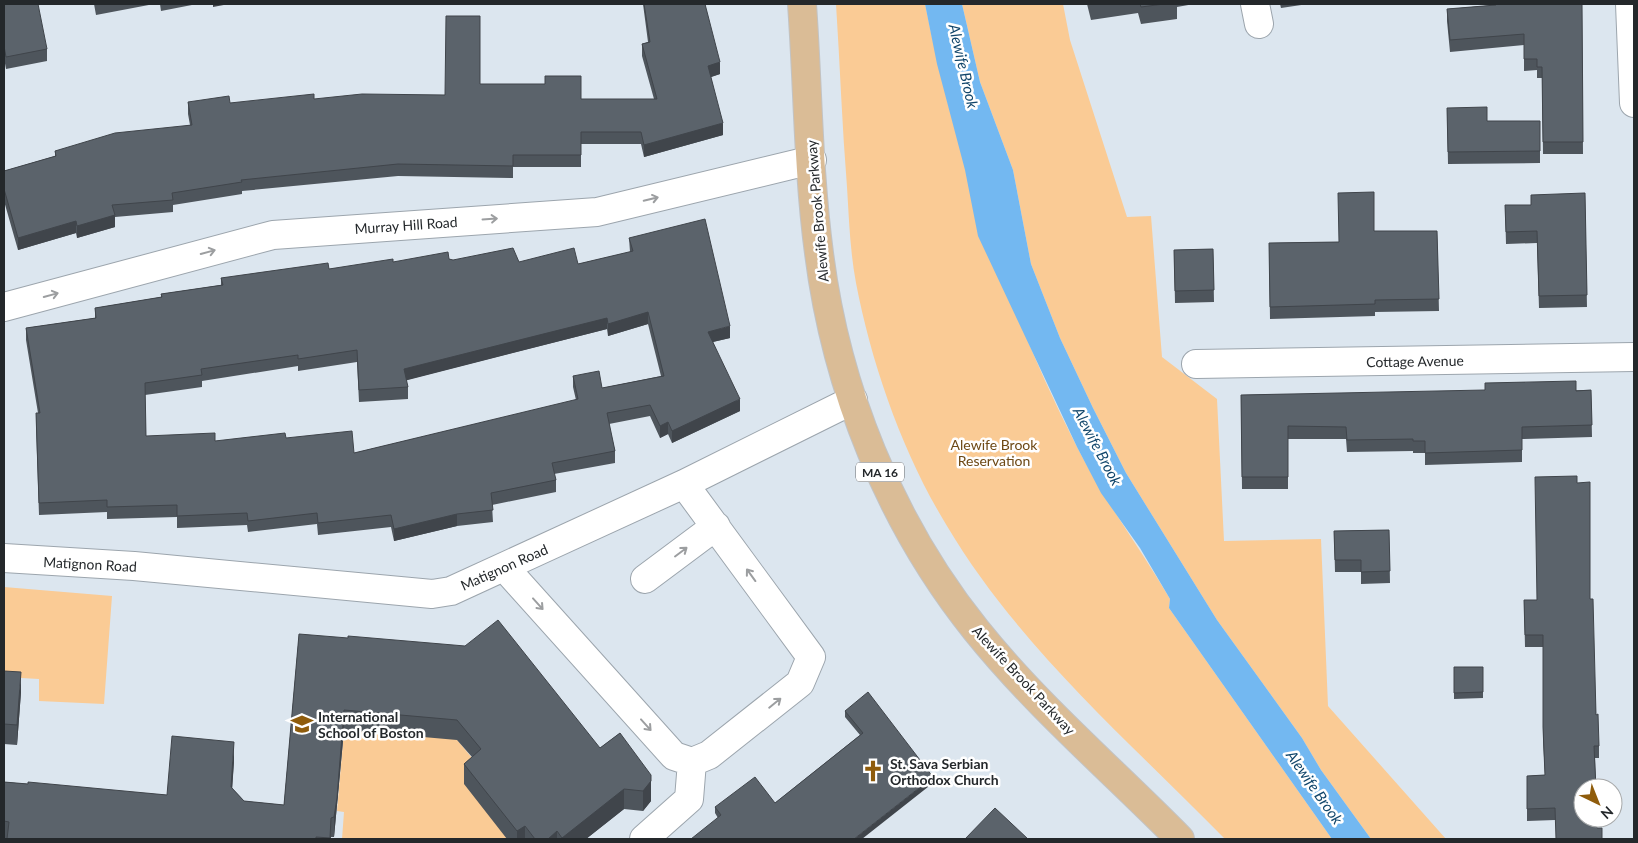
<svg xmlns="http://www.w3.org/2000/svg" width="1638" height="843" font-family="Lato,sans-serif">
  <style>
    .green { fill: #facb95 }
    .water { fill: #73b8f1 }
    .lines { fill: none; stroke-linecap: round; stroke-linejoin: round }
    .minor-casing { stroke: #9ca5ad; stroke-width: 30 }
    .major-casing { stroke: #c2c3c4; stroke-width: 30 }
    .minor { stroke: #fff; stroke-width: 28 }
    .major { stroke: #dabc96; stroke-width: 28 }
    .wall { fill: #4e555c; fill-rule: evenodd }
    .shaded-wall { fill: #40454b }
    .building { fill: #5b636b; stroke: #40454b; fill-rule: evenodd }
    .oneway { stroke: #9c9ea0 }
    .labels { text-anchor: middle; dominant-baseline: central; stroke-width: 5; stroke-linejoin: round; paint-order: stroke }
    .shield { fill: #fff; stroke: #66686b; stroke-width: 1 }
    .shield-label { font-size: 12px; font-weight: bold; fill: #24282b }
    .street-label { font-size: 14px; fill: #24282b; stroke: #fff }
    .park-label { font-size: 14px; fill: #6d4814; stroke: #fff }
    .poi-label { font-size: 14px; font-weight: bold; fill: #24282b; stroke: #fff; text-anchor: start }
    .water-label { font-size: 15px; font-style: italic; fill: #11466b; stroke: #fff }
  </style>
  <rect width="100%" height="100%" fill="#dce6ef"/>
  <!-- green -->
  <path class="green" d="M836 4H925C956 157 1006 308 1077 447 1104 500 1140 548 1170 599L1169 608 1332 839H1225C1128 740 1019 647 947 526 903 454 872 366 856 283 850 251 849 219 847 187 842 126 840 65 836 4Z
    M962 4H1063L1070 40 1127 217 1151 216 1162 357 1217 399 1224 541 1321 539 1328 706 1446 839H1371L1321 770 1302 738 1217 620 1126 473 1093 408 1060 338 1031 264 1013 170 980 82Z
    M4 587 112 596 104 704 39 701V679L4 677Z
    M344 730 454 736 481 769 517 839H342L344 812 337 811Z"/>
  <!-- water -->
  <path class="water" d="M925 4H962L980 82 1013 170 1031 264 1060 338 1093 408 1126 473 1217 620 1302 738 1321 770 1371 839H1332L1169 608 1170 599 1140 548 1101 493 1077 447 978 236 965 170 937 64Z"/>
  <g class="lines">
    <!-- minor casing -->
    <g class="minor-casing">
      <path id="minor" d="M1255 4 1259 24
        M1630 4 1634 103
        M4 307 273 235 597 212 812 160
        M1196 364 1634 357
        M4 558 134 566 432 594 451 591 684 484 853 400
        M505 568 674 756 692 762 709 755 800 683 811 657 684 484
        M645 579 716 526
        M644 839 689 799 692 762"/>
    </g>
    <!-- major casing -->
    <g class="major-casing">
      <path id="major" d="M802 4C808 87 808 171 819 253 836 388 890 523 976 630 1037 706 1112 770 1180 839"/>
    </g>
    <!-- minor -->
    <use href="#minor" class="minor"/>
    <!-- major -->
    <use href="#major" class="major"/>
  </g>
  <!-- wall -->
  <path class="wall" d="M4 4 47 49V61L6 69 4 58Z
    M94 4H154L96 15Z
    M160 4H197L161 11Z
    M643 4H705L720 74 711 77 723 135 644 157 641 144H581V167H513V178L398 176 242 191V194L173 205V212L115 217V227L77 238 76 233 18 250 4 201V171L55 156V151L190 125 188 114V102L230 103 445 95 480 84 581 99H654L642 56V44L648 42Z
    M1087 4H1194L1177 7V19L1141 24 1138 13 1091 20Z
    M1280 4H1308L1281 8Z
    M1582 4 1583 154H1543L1542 78H1537V70L1524 71V45L1450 52 1447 21V9L1495 5Z
    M1447 108 1487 121H1540V163L1448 164Z
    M1585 193 1587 307 1539 308 1537 243 1506 244 1505 205H1531Z
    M1374 231H1437L1439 311 1375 312V316L1270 319 1269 243 1339 242Z
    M629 238 730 338 713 342 740 411 672 443 668 434 660 438 650 416 609 424 615 451V463L554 474 556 480V492L492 505 493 522 457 526 394 541 391 527 318 535 317 524 248 532 247 525 177 528V517L107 519V512L39 515 36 425V413H38L26 340V328L95 318V308L161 297V294L221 285V278L329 269 393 262 449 259 453 260 578 264 630 252ZM648 324 661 376 602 388 573 376V387L576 400 354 453 286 438 215 441 146 436 145 395 202 387V381L298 366V371L357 362 359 402 408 399V387L406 380 607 329 608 336Z
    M1213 249 1214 302 1175 303 1174 250Z
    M1591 390 1592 437 1522 439V462L1425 465V453H1413V451L1347 452 1346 439H1288V489H1242L1241 395Z
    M1577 483 1590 599 1596 715 1599 746V758H1595L1597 828 1602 839 1555 820 1527 821V776L1545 775 1543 740V647H1525L1524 600H1537Z
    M1389 530 1390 583 1361 584V572H1335L1334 531Z
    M299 634 600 748 620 733 651 801 643 811 624 809 586 839H507L464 784V764L472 757 457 740 344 730 334 837H331V839H4V782L167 795 234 761 232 788 244 801 284 805Z
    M1454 667H1483V698L1454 699Z
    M4 671 21 692 17 745 4 744Z
    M845 711 933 783 718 818 715 813V807L775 803 860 735 845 717Z"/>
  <!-- shaded-wall -->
  <path class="shaded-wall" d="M213 4H229L213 7Z
    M720 62V74L708 78V66Z
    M723 123V135L644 157V145Z
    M115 215V227L77 238V226Z
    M76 221V233L18 250V238Z
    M648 312V324L608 336V324Z
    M607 318V329L404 381V369Z
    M730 326V338L708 343V332Z
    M740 399V411L672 443V431Z
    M668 422V434L660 438V426Z
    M457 514V526L394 541V529Z
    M21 672V692L17 745V725Z
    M344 710V730L334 837V817Z
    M234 742V761L231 807V787Z
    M651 775V801L643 811V791Z
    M933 777V783L862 839H854Z
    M624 789V809L586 839H562V838Z
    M525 826V839H517V831Z
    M557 831V839H548Z"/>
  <!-- building -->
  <path class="building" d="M4 4H38L47 49 6 57 4 46Z
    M644 4H705L720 62 708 66 723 123 644 145 641 132H581V155H513V166L398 164 241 180 242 182 172 193 173 200 112 205 115 215 77 226 76 221 18 238 4 189V171L56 156 55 151 115 133 192 125 188 102 229 96 230 103 314 94V99L362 94 445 95 446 16H480V84H545V76H581V99H657L642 44 650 42Z
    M1140 4H1164L1141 7Z
    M1496 4H1582L1583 142H1543L1542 67H1537V59H1524V34L1450 40 1447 9 1496 5Z
    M1487 107V121H1540V151L1448 152 1447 108Z
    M1374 192V231H1437L1439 299 1375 300V304L1270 307 1269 243 1339 242 1338 193Z
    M1585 193 1587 295 1539 296 1537 231 1506 232 1505 205H1531V195Z
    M705 219 730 326 708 332 740 399 672 431 668 422 660 426 650 405 607 413 615 451 552 463 556 480 491 493 493 510 457 514 394 529 391 515 318 523 317 513 248 521 247 513 177 516V505L107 507V500L39 503 36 413H40L26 328 96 318 95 308 162 297 161 294 223 285 221 278 328 263 329 269 393 259V262L448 252 449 259 453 260 513 248 519 262 574 248 578 264 633 251 629 238ZM648 312 664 376 602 388 599 371 573 376 578 399 354 453 352 431 286 438 285 433 215 441V433L146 436 145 383 202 375 201 369 298 355V359L357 350 359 390 408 387 404 369 607 318 608 324Z
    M1213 249 1214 290 1175 291 1174 250Z
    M1576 381V391L1591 390 1592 425 1522 427V450L1425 453V441H1413V439L1347 440 1346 427 1288 426V477H1242L1241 395 1485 390V383Z
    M1577 476V483L1590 482V599H1593L1596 715 1598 714 1599 746H1594L1596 788H1583V818H1596L1597 828H1602V839H1556L1555 808 1527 809V776L1545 775 1543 727V635H1525L1524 600H1537L1535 477Z
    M1389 530 1390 571 1361 572V560H1335L1334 531Z
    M498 620 600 748 620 733 651 775V781L643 791 624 789 562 838 557 831 548 839H535L525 826 517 831 464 764 481 749 457 720 344 710 337 798 334 817 331 818 330 838 316 837V839H7L9 822 4 821V782L28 784V782L167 795 172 736 234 742 231 787 244 801 284 805 299 634 348 638V636L465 646Z
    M1454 667H1483V692L1454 693Z
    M4 671 21 672 17 725 4 724Z
    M868 692 933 777 854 839H691L721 815 715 807 755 777 775 803 863 733 845 711Z
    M995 808 1028 839H965Z"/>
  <!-- one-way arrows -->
  <defs><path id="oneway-shaft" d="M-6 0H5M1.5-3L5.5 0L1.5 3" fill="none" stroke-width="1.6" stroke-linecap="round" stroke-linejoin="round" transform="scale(1.25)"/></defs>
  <g class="oneway">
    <use href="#oneway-shaft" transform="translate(651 199) rotate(-13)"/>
    <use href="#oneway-shaft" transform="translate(490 219) rotate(-4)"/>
    <use href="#oneway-shaft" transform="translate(208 252) rotate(-15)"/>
    <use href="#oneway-shaft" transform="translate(51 295) rotate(-15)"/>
    <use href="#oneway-shaft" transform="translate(681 552) rotate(-37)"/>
    <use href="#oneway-shaft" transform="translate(751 575) rotate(-126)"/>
    <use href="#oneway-shaft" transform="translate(538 604) rotate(48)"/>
    <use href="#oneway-shaft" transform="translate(775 703) rotate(-39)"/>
    <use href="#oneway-shaft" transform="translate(646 725) rotate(48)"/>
  </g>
  <!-- icons -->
  <defs>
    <g id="school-bare" transform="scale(1.725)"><path d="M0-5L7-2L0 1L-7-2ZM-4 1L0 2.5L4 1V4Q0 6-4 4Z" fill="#8f5c0c" stroke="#fff" stroke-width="2.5" paint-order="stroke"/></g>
    <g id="church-bare" transform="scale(1.725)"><path d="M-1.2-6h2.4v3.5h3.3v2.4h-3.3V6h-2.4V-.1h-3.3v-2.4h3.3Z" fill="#8f5c0c" stroke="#fff" stroke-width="2.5" paint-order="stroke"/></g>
  </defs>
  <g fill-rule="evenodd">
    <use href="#school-bare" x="302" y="724"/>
    <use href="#church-bare" x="873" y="771"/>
  </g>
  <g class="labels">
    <!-- shield labels -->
    <rect class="shield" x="856" y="462.5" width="48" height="19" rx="4"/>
    <g class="shield-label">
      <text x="880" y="472">MA 16</text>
    </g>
    <!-- street labels -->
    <g class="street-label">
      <text transform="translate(817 211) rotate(-95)">Alewife Brook Parkway</text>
      <text transform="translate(406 225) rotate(-4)">Murray Hill Road</text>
      <text transform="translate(1415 361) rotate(-1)">Cottage Avenue</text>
      <text transform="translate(90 564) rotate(3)">Matignon Road</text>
      <text transform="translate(504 567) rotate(-24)">Matignon Road</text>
      <text transform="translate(1024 680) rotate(47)">Alewife Brook Parkway</text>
    </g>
    <!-- park labels -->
    <g class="park-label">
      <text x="994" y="444">Alewife Brook<tspan x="994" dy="16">Reservation</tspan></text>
    </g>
    <!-- poi labels -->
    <g class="poi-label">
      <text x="318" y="716">International<tspan x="318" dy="16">School of Boston</tspan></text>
      <text x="890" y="763">St. Sava Serbian<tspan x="890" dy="16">Orthodox Church</tspan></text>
    </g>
    <!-- water labels -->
    <g class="water-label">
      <text transform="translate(964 66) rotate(77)">Alewife Brook</text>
      <text transform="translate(1098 446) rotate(62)">Alewife Brook</text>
      <text transform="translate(1315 787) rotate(55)">Alewife Brook</text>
    </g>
  </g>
  <!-- border -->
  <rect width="1638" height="843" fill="none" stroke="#24282b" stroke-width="10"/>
  <!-- north arrow -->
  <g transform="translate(1598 803) rotate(137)"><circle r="24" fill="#ffffff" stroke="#a7a9aa"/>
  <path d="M0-4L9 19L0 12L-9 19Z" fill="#8f5c0c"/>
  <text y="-8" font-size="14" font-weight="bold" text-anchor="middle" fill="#24282b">N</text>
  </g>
</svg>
